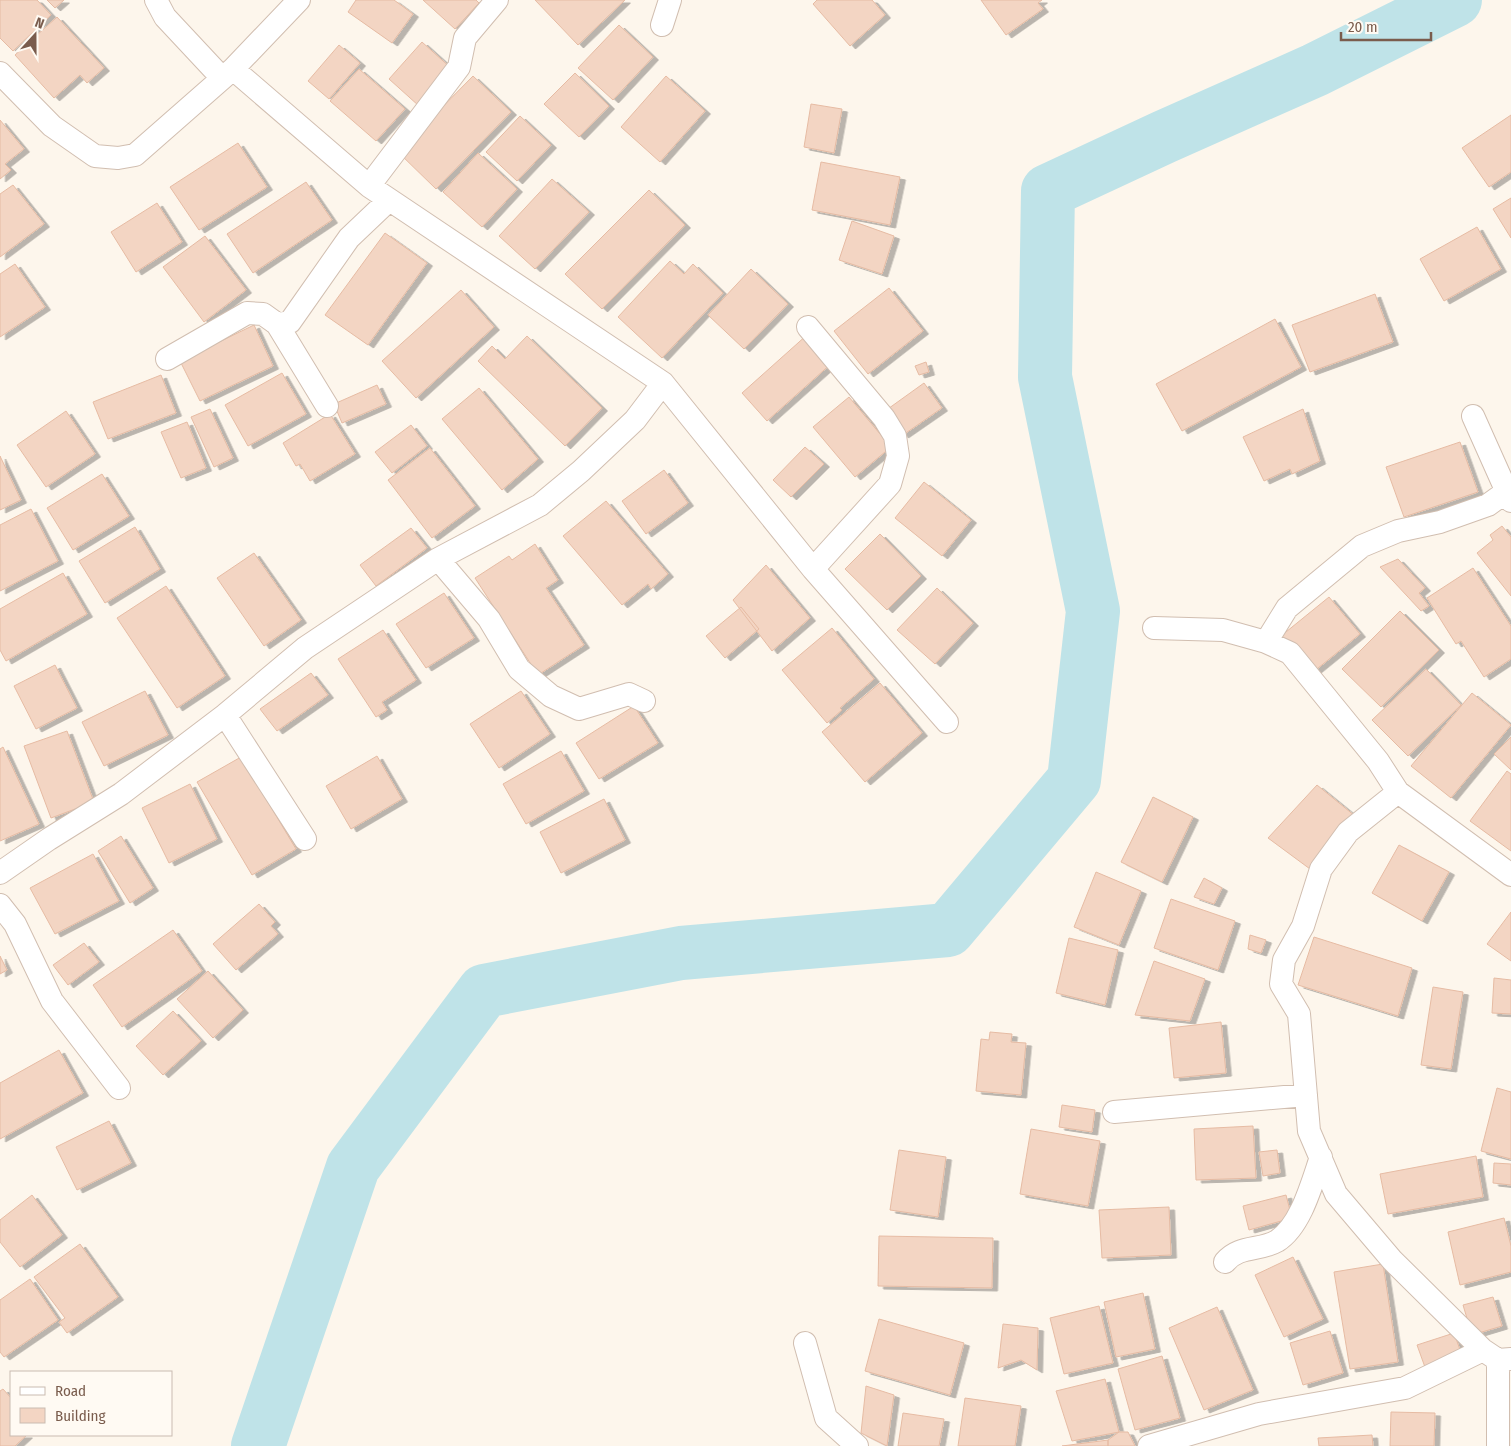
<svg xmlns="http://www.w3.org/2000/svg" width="1511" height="1446" font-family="'Fira Sans Condensed',sans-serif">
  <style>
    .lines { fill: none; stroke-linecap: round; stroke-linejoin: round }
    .river { stroke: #bfe3e8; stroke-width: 54 }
    .building { fill: #f3d5c3; stroke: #e6bba3; filter: url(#shadow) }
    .minor-casing { stroke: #d1beb0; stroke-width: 24 }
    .minor { stroke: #fff; stroke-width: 22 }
  </style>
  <defs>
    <filter id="shadow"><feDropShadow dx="5.5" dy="3" stdDeviation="0" flood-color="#0004"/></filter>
  </defs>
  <rect width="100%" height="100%" fill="#fdf6ec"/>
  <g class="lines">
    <!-- river -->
    <path class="river" d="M258 1446 353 1167 484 991 681 953 948 930 1074 780 1093 611 1045 377 1048 191 1164 137 1315 70 1455 0"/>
  </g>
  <!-- building -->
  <path class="building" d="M0 0H37L51 15 13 51 0 38Z
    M47 0H64L55 8Z
    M356 0H394L413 14 392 43 348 12Z
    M423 0H476L479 3 455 29Z
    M535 0H625L578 45Z
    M817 0H872L885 15 850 46 813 4Z
    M981 0H1042L1038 3 1043 9 1006 35Z
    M57 17 104 68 87 83 80 75 54 98 15 55Z
    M619 25 653 57 613 100 578 68Z
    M422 42 452 69 419 106 389 79Z
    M339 45 360 63 329 99 308 81Z
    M359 69 405 109 376 141 330 101Z
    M575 73 609 106 579 137 544 104Z
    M473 76 511 112 436 189 398 152Z
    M666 76 705 111 660 162 621 127Z
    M811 104 842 109 834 153 804 147Z
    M1511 115V172L1489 187 1462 148Z
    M520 116 551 145 517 181 486 152Z
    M0 120 24 149 5 164 11 170 0 179Z
    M238 143 267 187 199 230 170 187Z
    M478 153 517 189 482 227 443 192Z
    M821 162 900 177 890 225 812 210Z
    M552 179 589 212 535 269 499 236Z
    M306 182 332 220 253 273 227 234Z
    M13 185 44 224 0 257V194Z
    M649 190 685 225 602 309 565 274Z
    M1511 198V238L1493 209Z
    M157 203 182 242 136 272 111 232Z
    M852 221 894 236 882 274 839 260Z
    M1477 227 1501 269 1444 301 1420 259Z
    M385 233 427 263 368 345 325 315Z
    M205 236 246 290 204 322 163 267Z
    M670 261 684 274 693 264 723 293 662 358 618 317Z
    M15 264 45 307 0 337V274Z
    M751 269 788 304 744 349 708 315Z
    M889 288 923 331 868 374 834 331Z
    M461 290 494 327 416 398 382 361Z
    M1375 294 1393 342 1310 372 1292 325Z
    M1275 319 1301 367 1182 431 1156 384Z
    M254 325 273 366 200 401 180 361Z
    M808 334 833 362 767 421 742 393Z
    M527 336 602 408 565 446 478 361 492 346 505 359Z
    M926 362 929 372 919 375 915 366Z
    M282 373 306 414 248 446 225 405Z
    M161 375 176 413 108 439 93 402Z
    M924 383 942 408 903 435 885 411Z
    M377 385 386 404 342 423 334 404Z
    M479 388 538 459 502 490 442 419Z
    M849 397 891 447 855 477 813 427Z
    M210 409 233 458 214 467 191 417Z
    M1303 409 1320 461 1292 474 1290 469 1264 481 1243 437Z
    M66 411 95 454 46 487 17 445Z
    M330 414 355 454 310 481 300 464 296 466 283 443Z
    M187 422 206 468 181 478 161 432Z
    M411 425 427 446 392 473 375 452Z
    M1460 442 1478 492 1404 517 1386 467Z
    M805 447 824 464 791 497 773 480Z
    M430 448 475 506 432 538 388 480Z
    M0 456 21 500 0 510Z
    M664 470 688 503 646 534 622 501Z
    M102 474 129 516 73 550 47 508Z
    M924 482 971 520 942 556 895 518Z
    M606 501 668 574 651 589 648 584 622 605 563 536Z
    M31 509 58 561 0 591V525Z
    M1502 526 1511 537V596L1477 553 1493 540 1490 535Z
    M135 527 160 569 105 603 79 561Z
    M411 528 427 548 376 586 360 565Z
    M880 534 921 576 887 610 845 569Z
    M535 544 558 580 546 588 584 645 538 675 475 578 509 556 512 560Z
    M254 553 301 620 264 646 217 578Z
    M1398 559 1425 588 1419 593 1429 606 1421 611 1380 567Z
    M766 565 810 618 772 651 733 600Z
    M1473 568 1511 626V659L1484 677 1461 641 1456 644 1427 598Z
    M63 573 87 614 6 661 0 650V609Z
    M166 586 225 676 177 708 117 618Z
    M937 588 973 623 935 664 897 630Z
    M444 593 474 638 426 668 396 624Z
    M1329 597 1360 634 1312 673 1281 636Z
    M741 607 759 629 725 658 706 636Z
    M1400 611 1439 650 1381 707 1342 669Z
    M832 628 874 679 840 708 842 710 827 723 782 670Z
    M383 630 416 680 382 702 387 710 376 717 338 659Z
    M55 665 77 708 36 729 14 686Z
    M1426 669 1461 705 1408 756 1372 720Z
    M311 673 328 695 277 731 260 709Z
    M880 683 922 733 865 782 822 732Z
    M145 691 168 735 104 766 82 722Z
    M521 691 550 734 499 768 470 724Z
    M1472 693 1511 725 1451 798 1411 766Z
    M634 706 658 743 599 779 576 743Z
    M67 731 94 802 51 818 24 746Z
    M1511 737V770L1494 754Z
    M3 747 39 824 0 841V749Z
    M561 751 584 791 526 824 503 784Z
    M377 756 402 799 351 829 326 786Z
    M241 757 296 849 252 875 197 782Z
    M1507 771 1511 774V851L1470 821Z
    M190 784 217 839 169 863 142 808Z
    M1317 785 1355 816 1310 869 1268 838Z
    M1153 797 1193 817 1162 882 1121 862Z
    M604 799 625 840 561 873 540 832Z
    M121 836 153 888 130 903 98 851Z
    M1399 845 1449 872 1422 921 1372 893Z
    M93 854 119 901 55 934 30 888Z
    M1096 872 1141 891 1119 945 1074 927Z
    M1204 878 1222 888 1214 904 1194 897Z
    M1171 899 1235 921 1218 970 1154 948Z
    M259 904 275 922 271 926 278 934 236 970 213 944Z
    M1511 912V961L1487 944Z
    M173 930 202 971 122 1027 93 985Z
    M1250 935 1266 940 1261 953 1248 949Z
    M1314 937 1412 968 1398 1016 1298 985Z
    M1069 938 1118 950 1105 1005 1056 993Z
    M84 943 99 962 68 985 53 965Z
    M0 956 7 970 0 974Z
    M1154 961 1205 979 1190 1021 1135 1015Z
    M208 971 243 1010 213 1038 177 999Z
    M1494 978 1511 980V1014L1492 1013Z
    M1433 987 1463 992 1451 1069 1421 1065Z
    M173 1011 201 1041 163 1075 136 1046Z
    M1221 1022 1226 1073 1174 1078 1169 1028Z
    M990 1032 1012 1034 1011 1042 1026 1043 1021 1095 976 1091 981 1039 989 1040Z
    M59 1050 83 1093 0 1139V1083Z
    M1497 1088 1511 1092V1159L1481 1151Z
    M1062 1105 1095 1110 1092 1132 1059 1127Z
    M109 1121 131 1163 77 1190 56 1147Z
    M1253 1126 1256 1178 1196 1180 1194 1129Z
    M1031 1129 1100 1141 1088 1206 1020 1194Z
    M899 1150 946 1157 938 1217 890 1210Z
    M1277 1150 1280 1173 1263 1176 1259 1152Z
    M1476 1156 1483 1197 1388 1214 1380 1174Z
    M1494 1163 1511 1164V1185L1493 1183Z
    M32 1195 62 1235 20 1267 0 1242V1220Z
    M1286 1195 1292 1218 1249 1230 1243 1206Z
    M1169 1207 1171 1255 1102 1258 1099 1210Z
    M1504 1218 1511 1246V1272L1460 1285 1448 1232Z
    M879 1236 993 1238 992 1288 878 1286Z
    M80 1244 118 1297 67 1333 59 1322 65 1318 34 1277Z
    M1293 1257 1323 1319 1284 1337 1255 1275Z
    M1383 1264 1398 1362 1350 1369 1334 1272Z
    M30 1279 58 1320 4 1357 0 1352V1300Z
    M1143 1293 1155 1349 1116 1357 1104 1302Z
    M1493 1297 1502 1326 1472 1335 1463 1305Z
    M1099 1306 1113 1363 1064 1374 1050 1318Z
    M1217 1307 1253 1390 1204 1410 1169 1328Z
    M879 1319 964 1343 950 1395 865 1371Z
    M1003 1324 1038 1328 1037 1370 1021 1360 998 1368Z
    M1330 1331 1343 1373 1303 1385 1290 1343Z
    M1454 1333 1463 1358 1426 1370 1417 1345Z
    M1162 1356 1180 1418 1135 1430 1118 1369Z
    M1105 1379 1119 1432 1072 1441 1056 1391Z
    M866 1386 894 1395 887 1446 861 1433Z
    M3 1389 11 1398V1435H27L15 1446H0V1391Z
    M965 1398 1021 1406 1015 1446H958Z
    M1391 1412 1435 1413 1434 1446H1390Z
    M903 1413 944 1419 939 1446H898Z
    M1119 1432H1128L1135 1446H1108V1440Z
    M1372 1435 1373 1446H1319L1318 1438Z
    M1108 1440V1446H1062Z"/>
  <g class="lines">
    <!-- minor casing -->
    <g class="minor-casing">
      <path id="minor" d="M156 0 165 17 222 78
        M662 25 670 0
        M233 69 369 186 663 383 813 569 947 722
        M0 73 52 126 95 156 118 158 135 155 233 69 299 0
        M369 186 459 67 465 38 497 0
        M277 324 327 406
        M808 327 884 418 895 436 898 456 890 484 813 569
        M167 359 247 313 263 314 277 324 290 322 349 238 389 200
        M1473 416 1511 501
        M438 559 489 619 519 669 551 696 579 709 629 694 644 701
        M1154 628 1223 630 1266 642 1290 653 1378 761 1398 792 1511 875
        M1266 642 1287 608 1362 546 1398 531 1440 522 1488 505 1506 492
        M225 715 305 839
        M1398 792 1348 832 1321 869 1303 926 1284 960 1281 984 1299 1014 1309 1131 1336 1194 1392 1260 1483 1350 1498 1360 1511 1359
        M0 873 49 839 121 794 225 715 305 648 438 559 540 505 581 471 635 420 663 383
        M0 905 15 924 52 1001 119 1088
        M1114 1112 1306 1095
        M1225 1262C1239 1245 1260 1251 1277 1241 1301 1226 1312 1183 1321 1157
        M805 1343 826 1418 857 1446
        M1498 1360V1446
        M1149 1446 1259 1414 1405 1388 1483 1350"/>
    </g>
    <!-- minor -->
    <use href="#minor" class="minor"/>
  </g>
  <!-- legend -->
  <rect x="10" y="1371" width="162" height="65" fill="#fffaf3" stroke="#cabbb1"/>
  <rect x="20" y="1387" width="25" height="8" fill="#ffffff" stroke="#cabbb1"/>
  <text x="55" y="1396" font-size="15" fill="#7a5c4d">Road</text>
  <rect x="20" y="1408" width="25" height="15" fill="#f3d5c3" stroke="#cabbb1"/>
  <text x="55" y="1421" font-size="15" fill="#7a5c4d">Building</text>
  <!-- north arrow -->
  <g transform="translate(35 35) rotate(21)" stroke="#fffaf3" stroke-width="4" paint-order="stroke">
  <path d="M0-4L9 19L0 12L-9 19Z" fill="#7a5c4d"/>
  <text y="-8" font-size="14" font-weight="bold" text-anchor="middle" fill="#7a5c4d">N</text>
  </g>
  <!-- scale -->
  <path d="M1341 32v8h90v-8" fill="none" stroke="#7a5c4d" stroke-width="2.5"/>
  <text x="1348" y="32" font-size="15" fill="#7a5c4d" stroke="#fffaf3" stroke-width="4" paint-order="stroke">20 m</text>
</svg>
